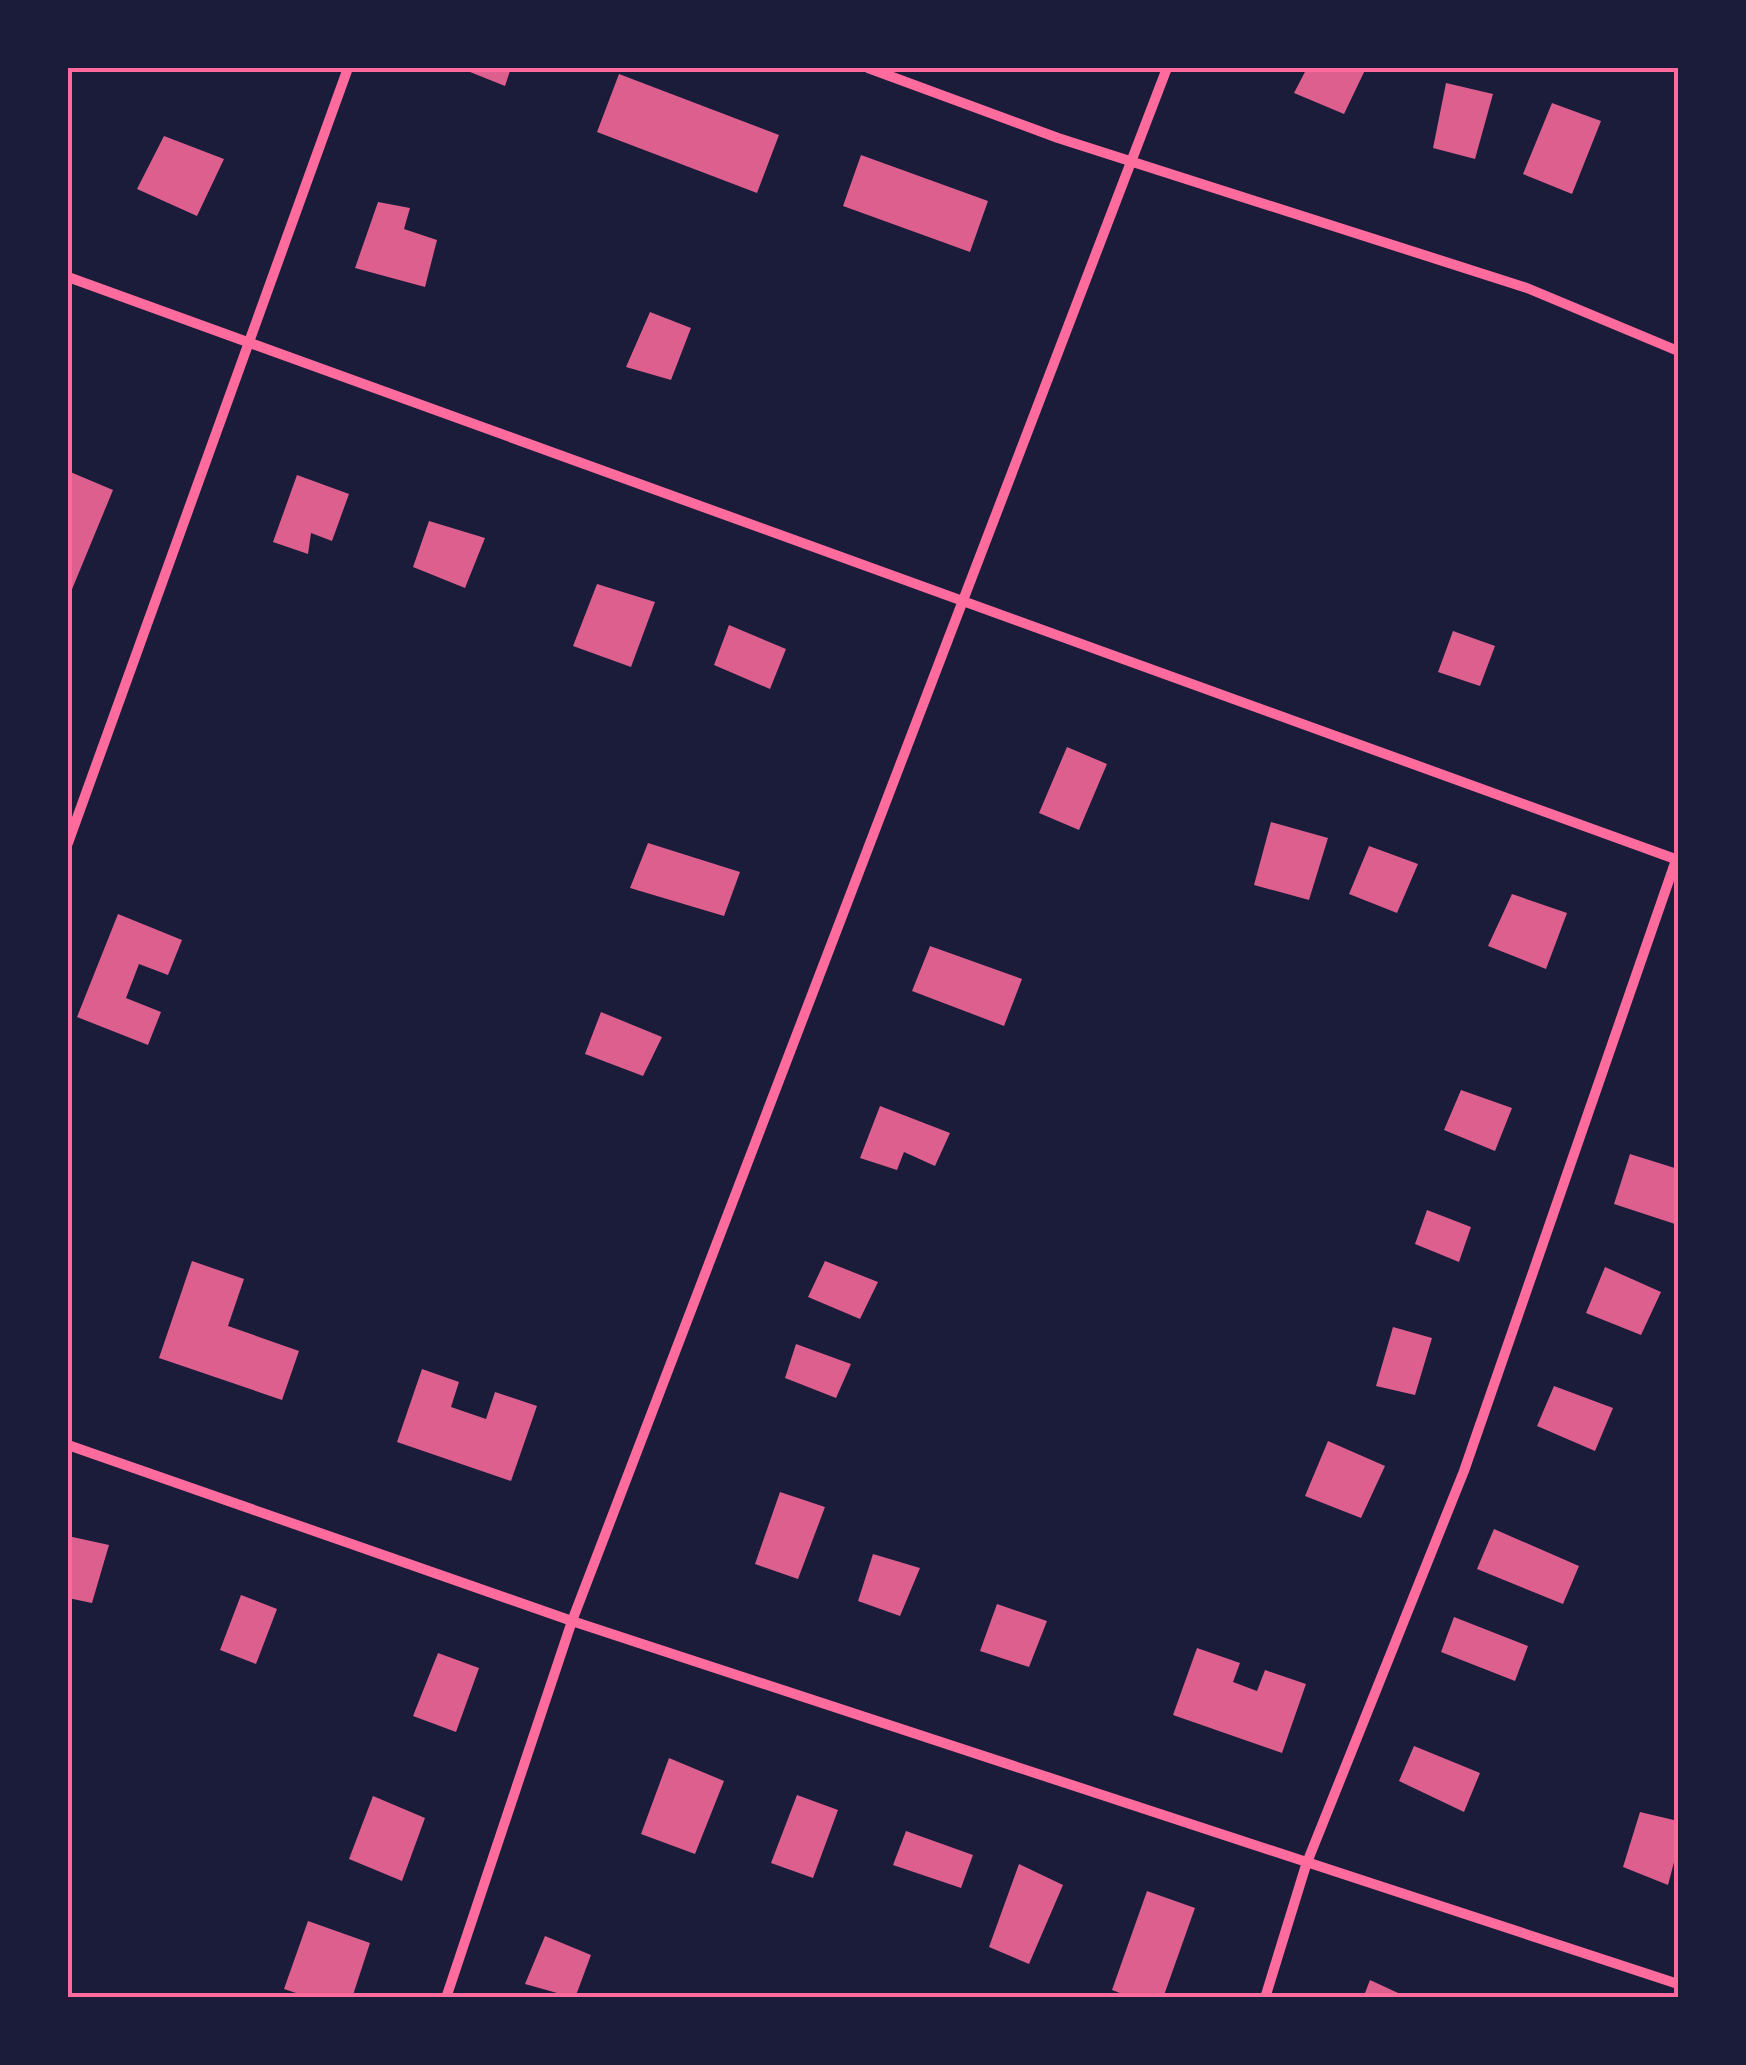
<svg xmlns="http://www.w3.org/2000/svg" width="1746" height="2065" font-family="'Source Sans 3',sans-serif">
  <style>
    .building { fill: #dd5f8e }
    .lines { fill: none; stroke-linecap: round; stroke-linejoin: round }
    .minor { stroke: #ff6b9d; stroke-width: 10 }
    .neatline { fill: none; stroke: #ff6b9d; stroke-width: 4 }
  </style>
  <rect width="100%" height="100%" fill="#1b1b3a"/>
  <!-- building -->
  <path class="building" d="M460 68H511L505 86Z
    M1307 68H1366L1344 114 1294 93Z
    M619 74 779 135 757 193 597 132Z
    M1446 83 1493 94 1475 159 1433 148Z
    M1552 103 1601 121 1572 194 1523 174Z
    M164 136 224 159 197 216 137 189Z
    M861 155 988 201 970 252 843 206Z
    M378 202 410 208 404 229 437 240 425 287 355 268Z
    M650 312 691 328 671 380 626 367Z
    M68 471 113 490 68 599Z
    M297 475 349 494 332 541 311 533 308 554 273 542Z
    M429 521 485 538 465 588 413 567Z
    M597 584 655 602 631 667 573 646Z
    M729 625 786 649 770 689 714 665Z
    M1453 631 1495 646 1480 686 1438 672Z
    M1067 747 1107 764 1079 830 1039 813Z
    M1271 822 1328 838 1309 900 1254 885Z
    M648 843 740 872 724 916 630 888Z
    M1369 846 1418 864 1397 913 1349 894Z
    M1512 894 1567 913 1546 969 1488 946Z
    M118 914 182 940 168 975 139 964 126 998 161 1012 148 1045 77 1017Z
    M930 946 1022 979 1004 1026 912 991Z
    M601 1012 662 1037 643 1076 585 1054Z
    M1461 1090 1512 1108 1495 1151 1444 1130Z
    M880 1106 950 1133 935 1166 904 1152 897 1170 860 1158Z
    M1630 1154 1678 1169V1225L1614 1204Z
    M1427 1210 1471 1227 1459 1262 1415 1244Z
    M192 1261 244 1279 228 1326 299 1351 282 1400 159 1358Z
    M825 1261 878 1282 860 1319 808 1297Z
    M1605 1267 1661 1292 1641 1335 1586 1313Z
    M1393 1327 1432 1338 1415 1395 1376 1386Z
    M796 1344 851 1364 836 1398 785 1378Z
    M422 1369 459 1382 451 1407 486 1419 495 1392 537 1406 511 1481 397 1442Z
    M1554 1386 1613 1408 1595 1451 1537 1426Z
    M1328 1441 1385 1466 1361 1518 1305 1496Z
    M780 1492 825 1507 798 1579 755 1564Z
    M1494 1529 1579 1566 1563 1604 1477 1569Z
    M68 1536 109 1545 92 1603 68 1598Z
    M873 1554 920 1568 900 1616 858 1601Z
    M241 1595 277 1609 256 1664 220 1650Z
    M997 1604 1047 1621 1029 1667 980 1651Z
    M1454 1617 1528 1646 1515 1681 1441 1652Z
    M1197 1648 1240 1663 1233 1682 1257 1691 1265 1670 1306 1684 1282 1753 1173 1715Z
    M438 1653 479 1668 456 1732 413 1716Z
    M1414 1746 1480 1773 1464 1812 1399 1781Z
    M669 1758 724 1781 695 1854 641 1834Z
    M797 1795 838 1810 813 1878 771 1863Z
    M373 1796 425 1818 402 1881 349 1859Z
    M1640 1812 1678 1821V1847L1668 1885 1623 1867Z
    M906 1831 973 1855 961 1888 893 1865Z
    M1019 1864 1063 1885 1029 1964 989 1947Z
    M1147 1891 1195 1908 1163 1998H1133L1112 1990Z
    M308 1921 370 1943 352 1998H311L284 1989Z
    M545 1936 591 1955 575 1998 525 1984Z
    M1370 1980 1409 1998H1363Z"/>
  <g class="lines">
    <!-- minor -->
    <path class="minor" d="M868 68 1058 138 1527 288 1678 351
      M68 277 1678 860
      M68 843 348 68
      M68 1445 572 1621 1678 1984
      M446 1998 572 1621 1167 68
      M1265 1998 1306 1865 1464 1471 1676 860"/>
  </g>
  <!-- border -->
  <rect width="1746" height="2065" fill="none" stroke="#1b1b3a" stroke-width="140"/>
  <rect x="70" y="70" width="1606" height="1925" class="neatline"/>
</svg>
